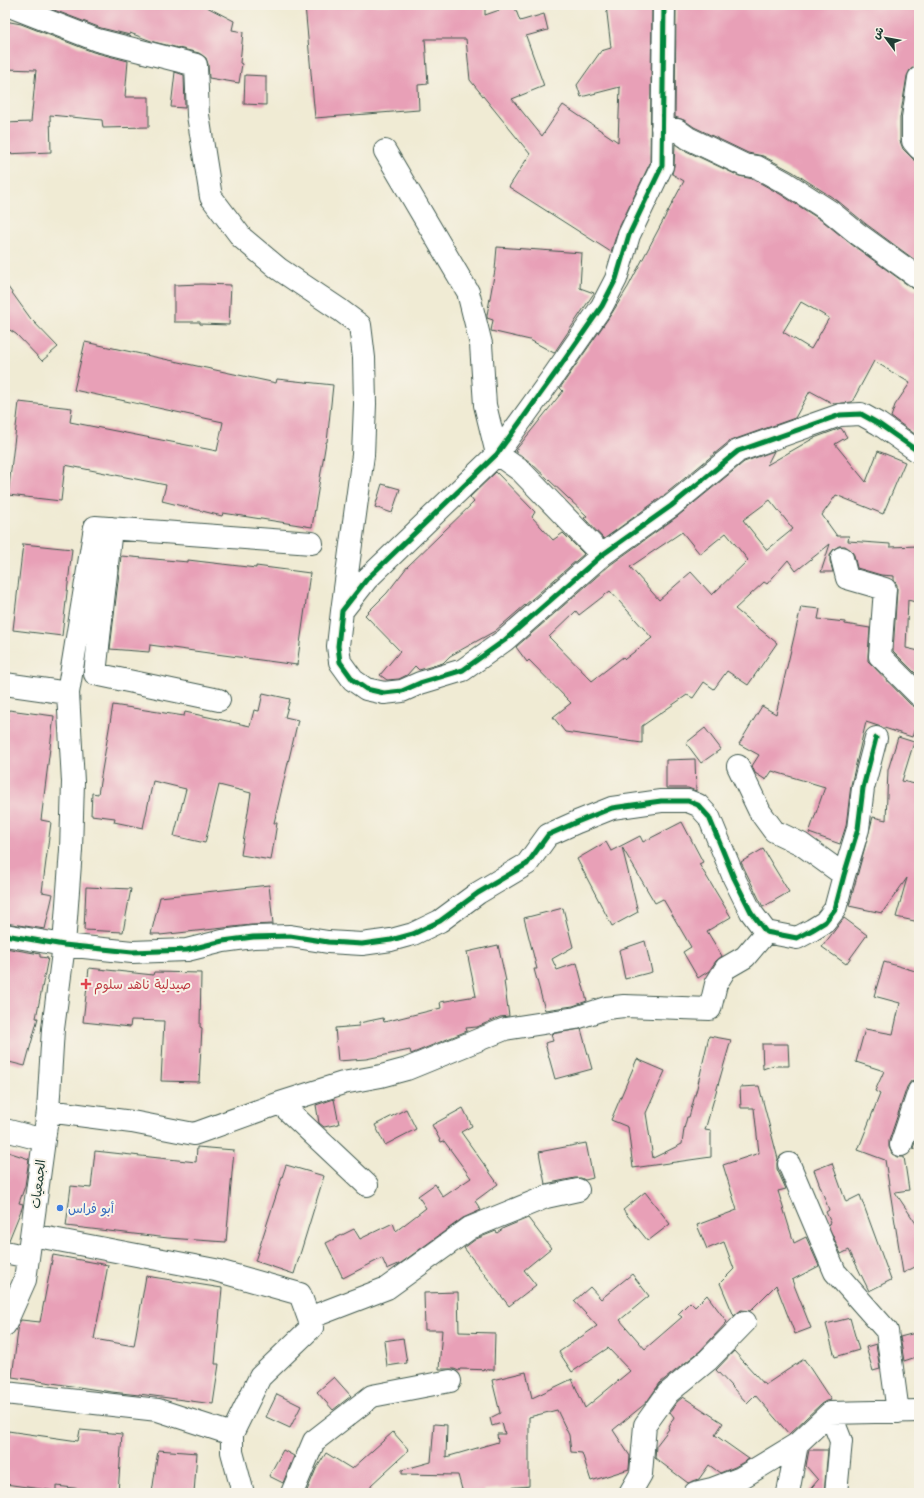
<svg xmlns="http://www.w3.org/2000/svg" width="924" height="1498" font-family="'Comic Neue','Playpen Sans Arabic',sans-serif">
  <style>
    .building { fill: #e8a0b7; fill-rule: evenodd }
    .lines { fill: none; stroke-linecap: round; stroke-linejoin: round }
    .minor-casing { stroke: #3e574c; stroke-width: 24 }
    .minor { stroke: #fff; stroke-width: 22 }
    .cycleway-casing { stroke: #f7f3e8; stroke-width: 8 }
    .cycleway { stroke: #00873e; stroke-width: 5 }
    .health-dot { fill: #e0444e; stroke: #f7f3e8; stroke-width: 1.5 }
    .shop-dot { fill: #3f7fe0; stroke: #f7f3e8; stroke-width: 1.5 }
    .labels { text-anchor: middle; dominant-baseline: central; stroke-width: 4; stroke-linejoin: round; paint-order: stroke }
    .health-label { font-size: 13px; fill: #be3a42; stroke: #f7f3e8; text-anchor: start }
    .street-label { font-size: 13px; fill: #1f3d34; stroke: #f7f3e8 }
    .shop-label { font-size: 13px; fill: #366cbe; stroke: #f7f3e8; text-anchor: start }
  </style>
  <rect width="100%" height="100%" fill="#f7f3e8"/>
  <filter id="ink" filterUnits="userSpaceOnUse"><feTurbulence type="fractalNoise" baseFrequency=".025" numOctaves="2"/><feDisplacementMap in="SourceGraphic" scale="8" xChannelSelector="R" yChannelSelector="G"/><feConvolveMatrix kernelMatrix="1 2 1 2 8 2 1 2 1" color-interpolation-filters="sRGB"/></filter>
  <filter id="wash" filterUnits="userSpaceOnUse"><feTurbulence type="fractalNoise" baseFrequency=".012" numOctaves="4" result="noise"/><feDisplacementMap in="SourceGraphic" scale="16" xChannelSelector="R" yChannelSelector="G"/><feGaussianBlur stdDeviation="0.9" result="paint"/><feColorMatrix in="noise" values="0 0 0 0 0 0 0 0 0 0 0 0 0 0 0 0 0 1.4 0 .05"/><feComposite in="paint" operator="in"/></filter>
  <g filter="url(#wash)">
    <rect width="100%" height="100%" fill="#f0ebd4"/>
    <g id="blocks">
      <!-- building -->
      <path class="building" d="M41 5H203L234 21 232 30 243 32 240 63 242 64 239 83 209 78 208 64 206 58 199 53 154 42 130 33V35L101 28Z
        M305 5H485V15L514 5 520 21 544 14 548 30 526 36 544 86 512 99 542 136 563 105 618 142 620 87 581 97 577 85 601 51 611 48 606 5H652L650 163 618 230 611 252 509 187 530 154 470 80 466 39H425L428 84 418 85 419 110 315 118Z
        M676 5H919V66L914 67 910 70 907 76 900 118V141L903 149 914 160H919V263L866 224 838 201 793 172 763 156 748 153 694 127 684 120 675 117Z
        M5 21 21 24 93 52 128 61 125 97H149V127L103 128 102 120 50 115 51 152 5 154V123L31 122 36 70 5 69Z
        M175 72 184 75 185 108 171 107Z
        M245 75 266 76V105L244 104Z
        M675 144 682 149 739 176 753 179 780 194 824 222 851 244 912 288 919 290V437L891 417 895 405 910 383 874 361 852 402 834 404 810 391 795 418 730 441 663 496 604 539 584 518 587 516 530 462 515 451 563 391 560 388 612 313 628 287 684 181 672 174 674 166ZM801 302 829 318 811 349 783 332Z
        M497 247 582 253 580 288 594 293 554 353 530 340 491 331 493 320 487 318V315L495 270Z
        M5 283 31 319 58 347 42 361 16 334 5 327Z
        M202 284 231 285 229 325 200 324V322H174V285Z
        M85 342 276 383 277 379 333 385 327 442H326L312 527 223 513 222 516 162 501 166 485 65 465 61 501 8 495 19 402 72 408 70 422 217 451 223 422 74 390Z
        M841 428 847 437 835 444 866 482 878 451 905 462 883 514 836 495 822 515 837 536H849L848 541 890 544V547L919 546V603L908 600 906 648 919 651V677L893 651 897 590V585L894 580V576L881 575 857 568 854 555 851 550 845 546H839L834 549 830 554V561L833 572H821L830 544 796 571 788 560 767 584 764 582 735 609 777 643 748 685 727 671 714 689 704 682 693 698 687 695 642 726V743L565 732 553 717 571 703 529 660 527 662 516 647 610 565 678 516 744 462 774 451 767 465 814 438ZM770 500 793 529 767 550 743 520ZM682 532 700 554 726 533 748 560 712 595 691 572 659 600 630 567ZM610 591 652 638 625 659 623 657 592 681 549 637 576 611 579 615Z
        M496 472 535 512 532 517 553 540 563 533 584 554 495 631 450 656 443 663 419 670 415 666 407 675 399 679 387 680 380 675 400 651 365 615 387 593 407 567 474 502 470 497Z
        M382 484 400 489 392 513 375 507Z
        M23 544 72 549 62 636 13 630Z
        M121 556 188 562V560L256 568V566L310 573 297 665 150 645 149 652 110 649Z
        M801 607 820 609 818 619 845 622V624L870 628 868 655V661L910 704 915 707H919V716L912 737 866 722 851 785 846 826 840 844 809 833 825 787 772 771 766 780 755 773 752 766 759 755 739 744 762 706 776 714Z
        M263 693 290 699 285 717 298 720 274 823H277L271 860 241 855 251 793 219 785 205 843 174 836 186 789 153 781 143 828 114 822 115 818 91 815 92 793 98 794 113 705 184 716 185 712 250 726 254 710 259 711Z
        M9 710 54 716 41 820 51 822 42 892 53 894 45 929 5 923V741Z
        M705 728 721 749 701 763 686 743Z
        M898 737 914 742 902 781 919 785V922L896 917 907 878 882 913 849 906 873 817 886 820 888 770Z
        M695 759 696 791 688 788H666V760Z
        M682 822 703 862 699 864 731 917 707 931 722 956 716 961 709 971 698 978 683 952 691 947 663 899 655 903 622 847 638 912 612 926 577 859 606 842 611 851 640 836 643 842Z
        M763 849 789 892 763 907 741 862Z
        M269 885 273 924 251 925 160 935V934H151L160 897Z
        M86 887 131 889 123 932 84 930Z
        M563 908 573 947 552 959 557 970 577 963 587 1001 573 1006 545 1010 534 969H537L524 918Z
        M844 918 867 935 846 964 822 947Z
        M645 941 652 972 625 979 619 950Z
        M498 945 506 981H504L509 1016 500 1017 477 1027 466 1028 467 1031 411 1054 410 1050 366 1059 338 1061 335 1028 359 1026V1023L383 1018 384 1022 441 1008 440 1002 476 996 467 952Z
        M5 948 40 954V957L48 958 36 1018H38L25 1066 5 1061Z
        M884 962 919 972V1079L911 1081 907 1087 889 1141V1147L892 1154 897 1157H904L909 1190 895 1192 919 1228V1265L903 1273 885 1160 858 1150 880 1094 875 1091 884 1071 856 1062 865 1029 893 1034 900 1003 874 996Z
        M89 968 153 975 154 972 201 973 200 1027 202 1028 199 1082 161 1081 164 1021 131 1020 130 1027 83 1022Z
        M581 1029 592 1069 555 1079 545 1043 553 1041 551 1034Z
        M709 1036 731 1040 705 1130 711 1131V1157L633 1168 628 1127 611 1120 637 1059 665 1071 646 1113 653 1158 682 1144 684 1129 687 1117H689L697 1088Z
        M762 1044H788L789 1066H775L774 1065 763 1069Z
        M759 1086 778 1159 777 1163V1169L786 1189 778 1191 794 1243 806 1237 819 1266 792 1280 811 1328 795 1334 776 1285 750 1311 741 1310 734 1316 720 1283 734 1269 724 1242 707 1249 697 1225 737 1210 723 1165 759 1153 754 1108H741L740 1087Z
        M334 1099 339 1124 324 1127 319 1123 316 1105Z
        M463 1108 472 1126 461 1132 498 1184 475 1201 481 1210 463 1218 401 1263 387 1269 382 1258 343 1278 326 1243 354 1229 360 1239 393 1223 396 1231 426 1208 418 1196 435 1184 443 1197 471 1178 444 1141 441 1142 432 1125Z
        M406 1109 416 1129 385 1145 375 1125Z
        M919 1131V1150L913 1148Z
        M586 1143 593 1178 585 1180 581 1178H575L545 1184 539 1152Z
        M197 1147 234 1150 226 1242 168 1238 66 1226 71 1186 91 1188 95 1151 196 1162Z
        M5 1151 29 1159 25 1186 19 1203 23 1204 22 1208 9 1240H5Z
        M832 1163 846 1202 860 1195 891 1280 869 1291 849 1250 841 1254 828 1225 831 1223 826 1212 829 1210 814 1170Z
        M286 1165 324 1176 294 1274 255 1261Z
        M645 1192 670 1224 648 1241 623 1210Z
        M528 1218 551 1248 524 1270 536 1285 509 1306 464 1248 476 1239 496 1231 497 1233 504 1228Z
        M53 1255 108 1265 94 1339 134 1346 146 1276 222 1288 215 1364H219L213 1404 139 1394V1395L112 1392 12 1377 19 1323 21 1320 40 1322Z
        M632 1274 649 1296 620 1320 645 1349 682 1317 678 1314 690 1302 695 1307 707 1295 727 1322 700 1351 660 1383 646 1403 613 1430 630 1456 629 1469 591 1481 582 1453 571 1452 569 1435 557 1410 529 1417V1486L484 1490 485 1493H463L458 1475 402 1474V1470L431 1462 434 1424 447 1425 446 1457 498 1442 497 1434H505L502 1423 492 1426 490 1418 500 1413 492 1380 526 1372 532 1398 572 1379 585 1408 630 1371 608 1348 572 1372 559 1352 597 1326 574 1301 590 1287 601 1299Z
        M458 1292 459 1332 495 1333 494 1370 460 1369 459 1371 454 1369H439L442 1330H425L424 1293Z
        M850 1318 859 1350 835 1357 826 1324Z
        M919 1332V1356L904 1361 900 1337Z
        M403 1338 407 1363 387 1366 384 1341Z
        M876 1344 880 1369 873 1371 866 1347Z
        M734 1351 765 1385 804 1359 831 1400 826 1401 821 1404 789 1434 755 1395 747 1403 716 1370Z
        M334 1377 351 1396 333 1410 317 1392Z
        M277 1394 301 1406 290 1428 266 1417Z
        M683 1397 723 1423 715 1435 749 1459 735 1467 720 1473 709 1465 699 1479 688 1483 655 1458 656 1446 669 1429 668 1428 674 1417 670 1412 677 1402Z
        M80 1430 122 1434 118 1493 56 1486V1491L5 1484V1454L8 1431 78 1441Z
        M393 1432 409 1450 371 1485V1493H306L316 1469 326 1453 352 1469Z
        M158 1450 197 1453 194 1493H152Z
        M283 1450 294 1456 283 1483 269 1476Z
        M809 1450H828L824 1493H807L818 1480 806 1466Z"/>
    </g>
  </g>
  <g filter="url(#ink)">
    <use href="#blocks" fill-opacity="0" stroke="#3e574c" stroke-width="1"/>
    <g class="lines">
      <!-- minor casing -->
      <g class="minor-casing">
        <path id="minor" d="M7 5 97 40 196 65 198 115 211 197 242 238 279 269 340 310 360 325 364 358 365 404 363 455 342 611
          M664 5 662 166 629 235 616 279 602 306 554 375 497 454 367 579 342 611 338 646 340 662 353 680 366 689 384 693 402 691 420 683 463 670 505 640 602 555 671 506 738 451 840 415 861 414 879 424 919 452
          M919 78 913 118V141L919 148
          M662 128 677 130 688 138 744 165 757 167 786 183 831 212 858 234 919 278
          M385 151 468 292 481 344 485 405 497 454 521 471 602 555
          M111 528 95 674 219 700
          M842 558 847 578 885 589 880 656 919 695
          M5 684 68 693
          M738 766 760 812 774 831 801 844 844 875
          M5 935 64 945 132 952 187 950 223 941 253 937 290 936 328 942 362 944 391 940 413 934 440 921 478 893 527 864 548 835 577 822 612 808 661 801H688L698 805 709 817 734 878 751 912 766 932 797 938 812 930 825 922 835 909 844 875 858 829 863 788 876 738
          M280 1103 367 1185
          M48 1111 132 1122 194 1134 280 1103 343 1083 381 1076 407 1069 505 1029 576 1018 606 1008 624 1006 710 1009 716 984 726 968 745 957 766 932
          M5 1130 44 1140
          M901 1145 919 1091
          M789 1164 835 1272 887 1331 898 1412
          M32 1235 215 1270 300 1294 312 1327 260 1377 232 1434
          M5 1252 28 1257
          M309 1318 387 1288 470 1228 546 1197 578 1190
          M5 1325 25 1280 48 1111 53 1029 64 945 71 850 73 782 68 693 95 527 312 543
          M5 1393 158 1410 232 1434V1452L243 1493
          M830 1413 841 1441 836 1493
          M292 1493 314 1441 372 1396 450 1381
          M630 1493 641 1474 645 1425 668 1393 708 1360 745 1322
          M695 1493 712 1489 741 1478 797 1444 830 1413 919 1411
          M788 1493 797 1444"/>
      </g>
      <!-- minor -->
      <use href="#minor" class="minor"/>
      <!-- cycleway casing -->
      <g class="cycleway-casing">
        <path id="cycleway" d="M664 5 662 166 629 235 616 279 602 306 554 375 497 454 367 579 342 611 338 646 340 662 353 680 366 689 384 693 402 691 420 683 463 670 505 640 602 555 671 506 738 451 840 415 861 414 879 424 919 452
          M5 935 64 945 132 952 187 950 223 941 253 937 290 936 328 942 362 944 391 940 413 934 440 921 478 893 527 864 548 835 577 822 612 808 661 801H688L698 805 709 817 734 878 751 912 766 932 797 938 812 930 825 922 835 909 844 875 858 829 863 788 876 738"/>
      </g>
      <!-- cycleway -->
      <use href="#cycleway" class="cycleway"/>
    </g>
  </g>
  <!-- markers -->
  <path class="health-dot" d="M84 978h4v4h4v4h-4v4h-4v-4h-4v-4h4z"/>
  <circle class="shop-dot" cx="60" cy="1208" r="4"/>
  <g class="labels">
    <!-- health labels -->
    <g class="health-label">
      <text x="94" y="984">صيدلية ناهد سلوم</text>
    </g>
    <!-- street labels -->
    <g class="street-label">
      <text transform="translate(38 1184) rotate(-83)">الجمعيات</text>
    </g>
    <!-- shop labels -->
    <g class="shop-label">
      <text x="68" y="1208">أبو فراس</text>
    </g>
  </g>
  <!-- margin -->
  <rect width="924" height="1498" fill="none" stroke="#f7f3e8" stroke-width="20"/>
  <!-- north arrow -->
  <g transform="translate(886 38) rotate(302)" stroke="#f7f3e8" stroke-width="3" paint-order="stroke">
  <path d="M0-3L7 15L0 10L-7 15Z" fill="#1f3d34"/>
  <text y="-6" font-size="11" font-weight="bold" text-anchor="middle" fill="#1f3d34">ش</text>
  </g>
</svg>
